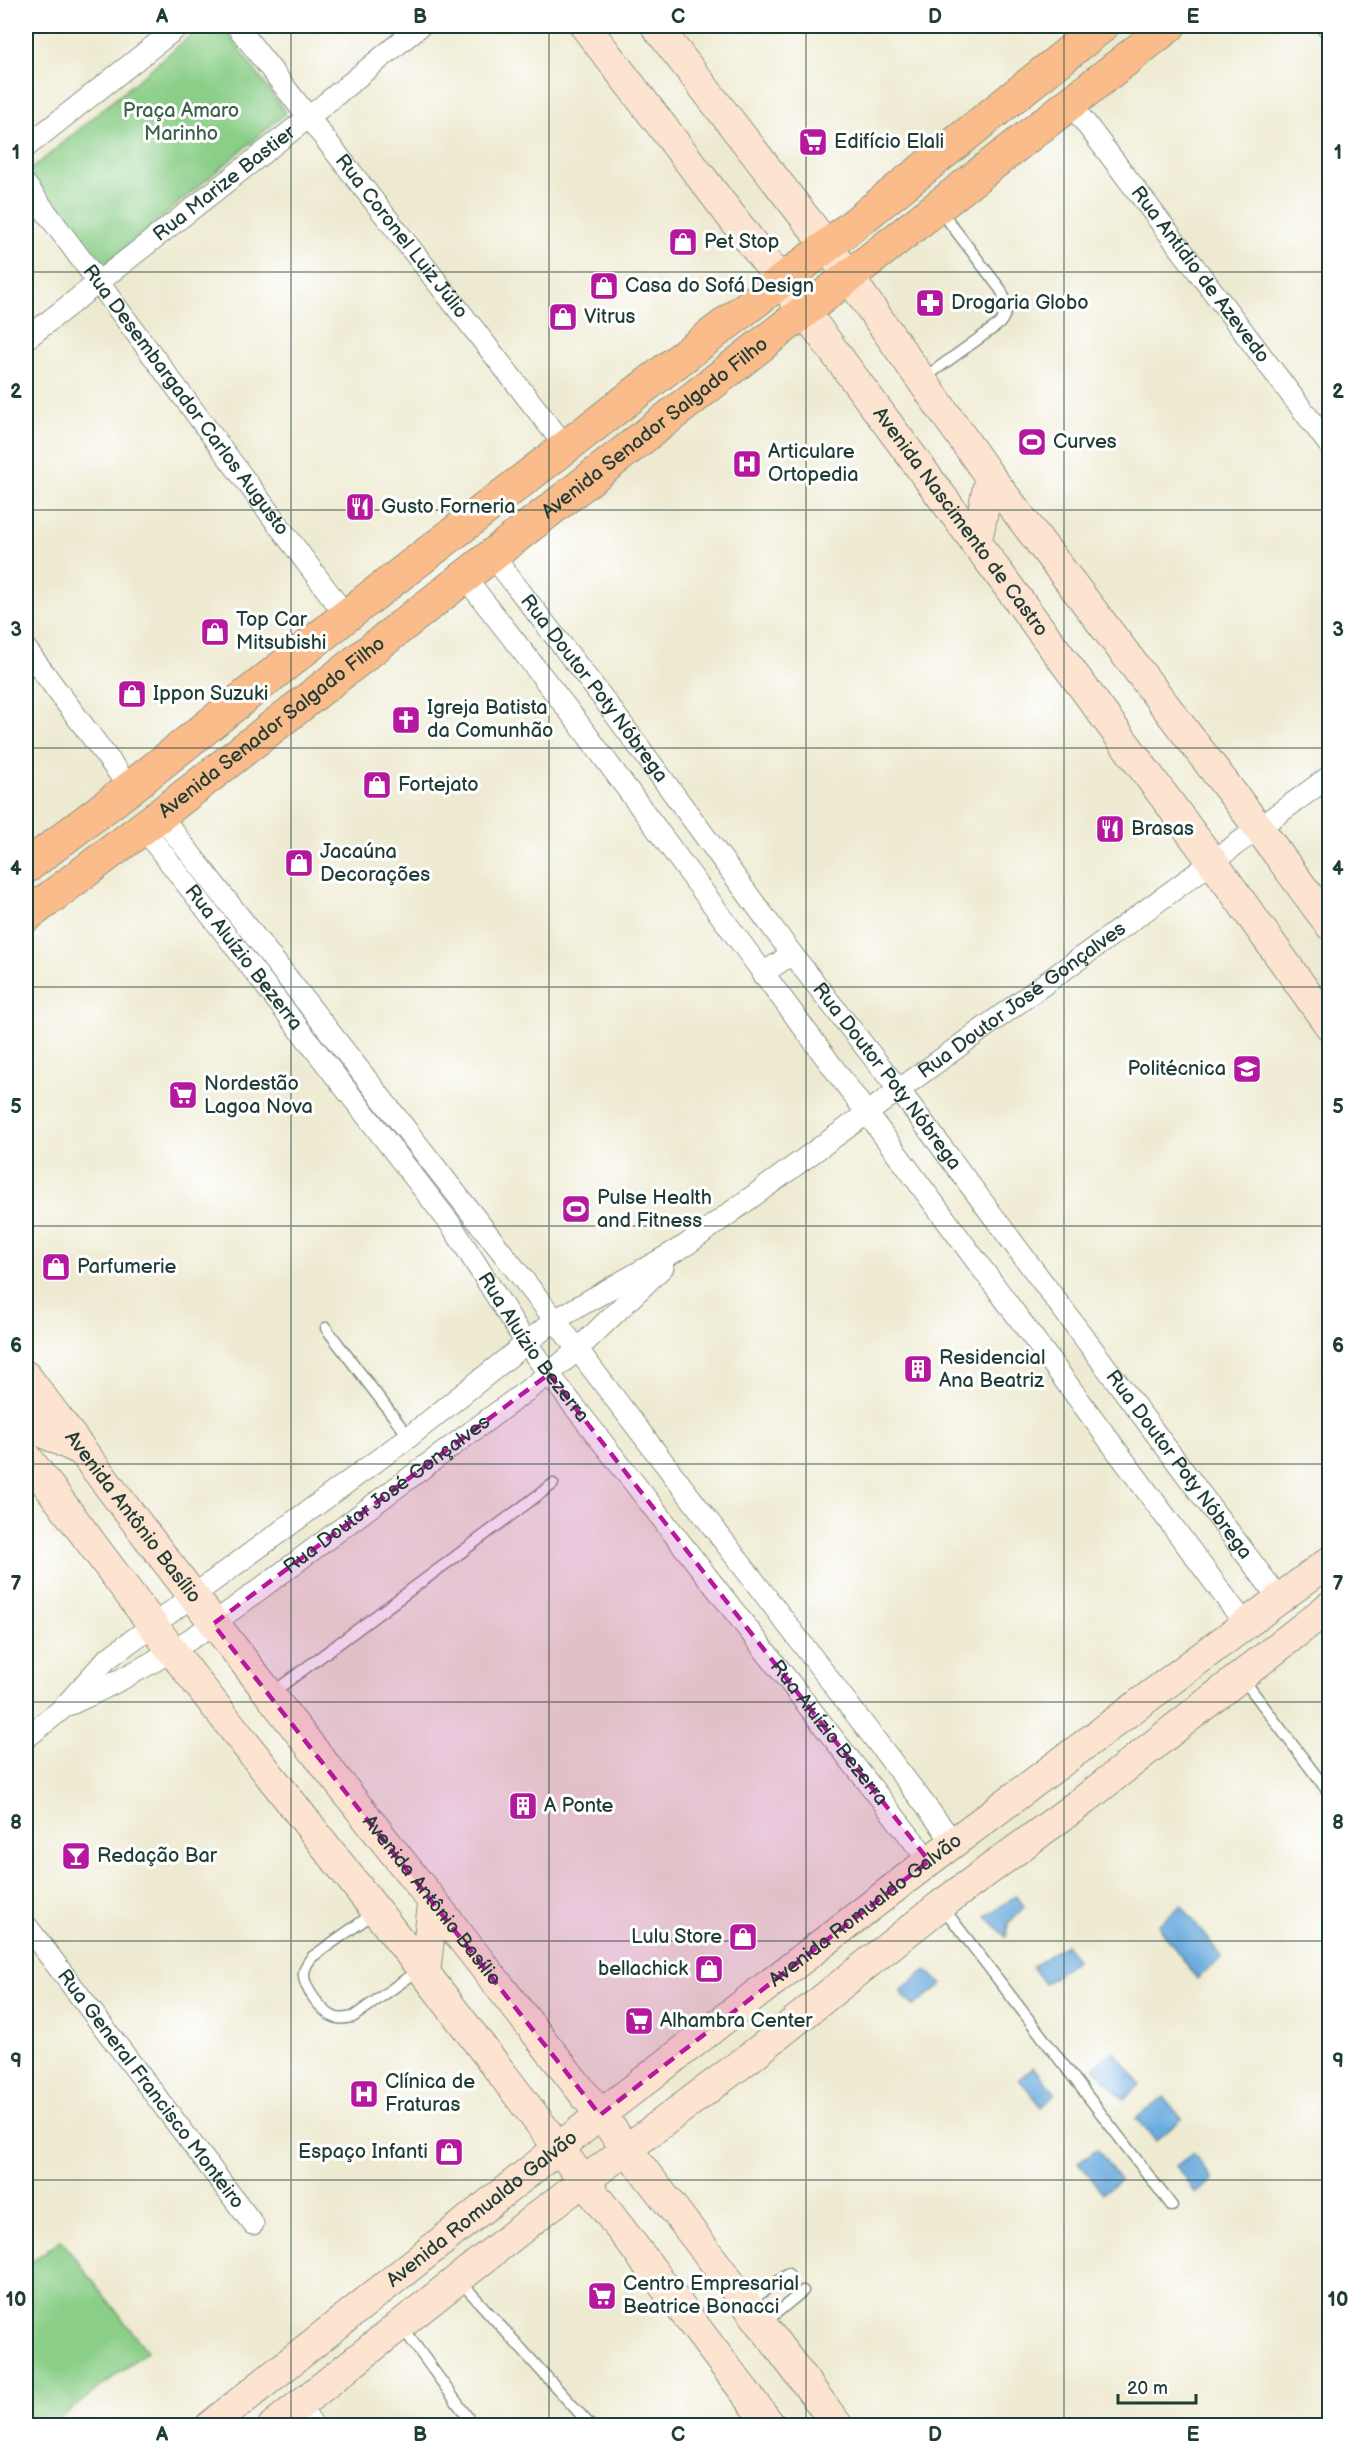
<svg xmlns="http://www.w3.org/2000/svg" width="1355" height="2451" font-family="'Balsamiq Sans',sans-serif">
  <style>
    .green { fill: #8ace87; stroke: #54865e; stroke-width: 1.5 }
    .water { fill: #6babde; stroke: #457489; stroke-width: 1.5 }
    .lines { fill: none; stroke-linecap: round; stroke-linejoin: round }
    .service-casing { stroke: #869482; stroke-width: 13 }
    .minor-casing { stroke: #869482; stroke-width: 23 }
    .secondary-casing { stroke: #869482; stroke-width: 32 }
    .trunk-casing { stroke: #869482; stroke-width: 35 }
    .service { stroke: #fff; stroke-width: 10 }
    .minor { stroke: #fff; stroke-width: 21 }
    .secondary { stroke: #fde4d1; stroke-width: 30 }
    .trunk { stroke: #fabc8b; stroke-width: 33 }
    .marked { fill: #b5179e; fill-opacity: 0.2; stroke: #b5179e; stroke-width: 4.5; stroke-dasharray: 12 8; stroke-linejoin: round }
    .grid { fill: none; stroke: #1f3d34; stroke-width: 1.5; stroke-opacity: 0.55 }
    .labels { text-anchor: middle; dominant-baseline: central; stroke-width: 6; stroke-linejoin: round; paint-order: stroke }
    .park-label { font-size: 20px; fill: #3a6149; stroke: #fff }
    .poi-label { font-size: 20px; fill: #1f3d34; stroke: #fff; text-anchor: start }
    .street-label { font-size: 20px; fill: #1f3d34; stroke: #fff }
    .neatline { fill: none; stroke: #1f3d34; stroke-width: 2 }
    .grid-label { font-size: 20px; text-anchor: middle; font-weight: bold; fill: #1f3d34 }
  </style>
  <rect width="100%" height="100%" fill="#fff"/>
  <filter id="ink" filterUnits="userSpaceOnUse"><feTurbulence type="fractalNoise" baseFrequency=".0167" numOctaves="2"/><feDisplacementMap in="SourceGraphic" scale="12" xChannelSelector="R" yChannelSelector="G"/><feConvolveMatrix kernelMatrix="1 2 1 2 8 2 1 2 1" color-interpolation-filters="sRGB"/></filter>
  <filter id="wash" filterUnits="userSpaceOnUse"><feTurbulence type="fractalNoise" baseFrequency=".008" numOctaves="4" result="noise"/><feDisplacementMap in="SourceGraphic" scale="24" xChannelSelector="R" yChannelSelector="G"/><feGaussianBlur stdDeviation="1.35" result="paint"/><feColorMatrix in="noise" values="0 0 0 0 0 0 0 0 0 0 0 0 0 0 0 0 0 1.4 0 .05"/><feComposite in="paint" operator="in"/></filter>
  <g filter="url(#wash)">
    <rect width="100%" height="100%" fill="#eeead1"/>
    <!-- green -->
    <path class="green" d="M202 26H222L286 113 99 270 26 174Z
      M61 2240 147 2351 51 2425H36L26 2412V2266Z"/>
    <!-- water -->
    <path class="water" d="M1017 1895 1024 1907 1008 1924 1006 1937 986 1916Z
      M1181 1905 1222 1957 1197 1979 1158 1925Z
      M1066 1944 1076 1960 1045 1984 1032 1967Z
      M926 1970 942 1985 913 2006 900 1991Z
      M1113 2050 1140 2084 1124 2100 1094 2068Z
      M1033 2067 1056 2094 1042 2107 1019 2079Z
      M1164 2097 1182 2119 1156 2141 1136 2118Z
      M1097 2149 1120 2180 1103 2193 1078 2162Z
      M1193 2153 1213 2180 1196 2194 1176 2166Z"/>
  </g>
  <g filter="url(#ink)">
    <g class="lines">
      <!-- service casing -->
      <g class="service-casing">
        <path id="service" d="M924 378 999 324C1009 312 1007 303 1001 290L940 210
          M326 1328 409 1437
          M1243 1679 1330 1794
          M272 1693 553 1484
          M941 1905 1172 2206
          M374 1913 312 1957C308 1962 304 1968 304 1974 303 1987 322 2012 334 2017 340 2020 346 2018 353 2017L420 1969
          M460 2281 591 2426
          M747 2303 788 2274
          M763 2324 803 2291
          M402 2327 474 2426"/>
      </g>
      <!-- minor casing -->
      <g class="minor-casing">
        <g id="minor">
          <path id="s1" d="M237 26 565 446"/>
          <path d="M1327 26 1330 29"/>
          <path id="s2" d="M1071 104 1330 446"/>
          <path d="M26 147 179 26"/>
          <path id="s3" d="M26 185 346 616"/>
          <path id="s4" d="M26 339 309 117 420 26"/>
          <path id="s5" d="M492 555 605 701 792 954 899 1090 1280 1600"/>
          <path d="M464 576 576 720 1245 1624"/>
          <path d="M26 649 130 788"/>
          <path d="M160 815 555 1320 954 1843"/>
          <path id="s6" d="M143 828 452 1226 526 1343 549 1374 929 1861"/>
          <path d="M762 974 792 954"/>
          <path id="s7" d="M71 1704C121 1681 168 1655 213 1624L549 1374 577 1350 663 1267"/>
          <path id="s8" d="M26 1738 62 1709 107 1659 409 1437 555 1320 686 1245 1330 776"/>
          <path id="s9" d="M26 1925 253 2224"/>
          <path d="M299 2406 313 2426"/>
        </g>
      </g>
      <!-- secondary casing -->
      <g class="secondary-casing">
        <g id="secondary">
          <path id="s10" d="M585 26 804 311 1212 861 1330 1026"/>
          <path d="M656 26 827 246 990 477 1258 827 1330 925"/>
          <path d="M976 545 990 477"/>
          <path id="s11" d="M26 1376C290 1731 574 2070 838 2426"/>
          <path d="M26 1424 78 1449"/>
          <path d="M26 1456 173 1652 425 1973 771 2426"/>
          <path d="M425 1973 433 1904"/>
          <path id="s12" d="M210 2426 600 2115 929 1861 1330 1561"/>
          <path d="M273 2426 544 2211 749 2058 941 1905 1084 1800 1330 1606"/>
        </g>
      </g>
      <!-- trunk casing -->
      <g class="trunk-casing">
        <g id="trunk">
          <path d="M26 867 130 788 346 616 827 246 1102 26"/>
          <path id="s13" d="M26 916 160 815 1169 26"/>
        </g>
      </g>
      <!-- service -->
      <use href="#service" class="service"/>
      <!-- minor -->
      <use href="#minor" class="minor"/>
      <!-- secondary -->
      <use href="#secondary" class="secondary"/>
      <!-- trunk -->
      <use href="#trunk" class="trunk"/>
    </g>
  </g>
  <!-- marked area -->
  <path class="marked" d="M549 1374 929 1861 600 2115 213 1624Z"/>
  <!-- grid -->
  <path class="grid" d="M291 26V2426M549 26V2426M806 26V2426M1064 26V2426M26 272H1330M26 510H1330M26 748H1330M26 987H1330M26 1226H1330M26 1464H1330M26 1702H1330M26 1941H1330M26 2180H1330"/>
  <!-- icons -->
  <defs>
    <g id="supermarket-square" transform="scale(1.5)"><rect x="-9" y="-9" width="18" height="18" rx="4" fill="#b5179e" stroke="#fff"/><path d="M-6-5.5h2.5l.6 2H6L4.5 2H-2.5L-4.4-4H-6ZM-1.5 3.2a1.3 1.3 0 1 0 .1 0ZM3 3.2a1.3 1.3 0 1 0 .1 0Z" fill="#fff"/></g>
    <g id="shop-square" transform="scale(1.5)"><rect x="-9" y="-9" width="18" height="18" rx="4" fill="#b5179e" stroke="#fff"/><path d="M-5-2.5h2.3a2.7 3.5 0 0 1 5.4 0H5L5.5 6h-11ZM-1.5-2.5h3a1.5 2.3 0 0 0-3 0Z" fill="#fff"/></g>
    <g id="pharmacy-square" transform="scale(1.5)"><rect x="-9" y="-9" width="18" height="18" rx="4" fill="#b5179e" stroke="#fff"/><path d="M-2-6h4v4h4v4h-4v4h-4v-4h-4v-4h4Z" fill="#fff"/></g>
    <g id="stadium-square" transform="scale(1.5)"><rect x="-9" y="-9" width="18" height="18" rx="4" fill="#b5179e" stroke="#fff"/><path d="M0-5a6.5 5 0 1 0 0 10a6.5 5 0 1 0 0-10ZM-3.5-1.8h7v3.6h-7Z" fill="#fff"/></g>
    <g id="hospital-square" transform="scale(1.5)"><rect x="-9" y="-9" width="18" height="18" rx="4" fill="#b5179e" stroke="#fff"/><path d="M-5-5h3v3.5h4V-5h3V5h-3V1.5h-4V5h-3Z" fill="#fff"/></g>
    <g id="restaurant-square" transform="scale(1.5)"><rect x="-9" y="-9" width="18" height="18" rx="4" fill="#b5179e" stroke="#fff"/><path d="M-5-6h1v4h1v-4h1v4h1v-4h1v5L-1.5 .5V6h-2V.5L-5-1ZM5-6V6H3V1.5H1.5Q1.5-4 5-6Z" fill="#fff"/></g>
    <g id="church-square" transform="scale(1.5)"><rect x="-9" y="-9" width="18" height="18" rx="4" fill="#b5179e" stroke="#fff"/><path d="M-1.2-6h2.4v3.5h3.3v2.4h-3.3V6h-2.4V-.1h-3.3v-2.4h3.3Z" fill="#fff"/></g>
    <g id="school-square" transform="scale(1.5)"><rect x="-9" y="-9" width="18" height="18" rx="4" fill="#b5179e" stroke="#fff"/><path d="M0-5L7-2L0 1L-7-2ZM-4 1L0 2.5L4 1V4Q0 6-4 4Z" fill="#fff"/></g>
    <g id="building-square" transform="scale(1.5)"><rect x="-9" y="-9" width="18" height="18" rx="4" fill="#b5179e" stroke="#fff"/><path d="M-4-6H4V6H1V3H-1V6H-4ZM-2.5-4.3h1.7v1.8h-1.7ZM.8-4.3h1.7v1.8H.8ZM-2.5-1h1.7V.8h-1.7ZM.8-1h1.7V.8H.8Z" fill="#fff"/></g>
    <g id="bar-square" transform="scale(1.5)"><rect x="-9" y="-9" width="18" height="18" rx="4" fill="#b5179e" stroke="#fff"/><path d="M-6-5H6L.8 .8V4.5H3.5V6h-7V4.5H-.8V.8Z" fill="#fff"/></g>
  </defs>
  <g fill-rule="evenodd">
    <use href="#supermarket-square" x="813" y="142"/>
    <use href="#shop-square" x="683" y="242"/>
    <use href="#shop-square" x="604" y="286"/>
    <use href="#pharmacy-square" x="930" y="303"/>
    <use href="#shop-square" x="563" y="317"/>
    <use href="#stadium-square" x="1032" y="442"/>
    <use href="#hospital-square" x="747" y="464"/>
    <use href="#restaurant-square" x="360" y="507"/>
    <use href="#shop-square" x="215" y="632"/>
    <use href="#shop-square" x="132" y="694"/>
    <use href="#church-square" x="406" y="720"/>
    <use href="#shop-square" x="377" y="785"/>
    <use href="#restaurant-square" x="1110" y="829"/>
    <use href="#shop-square" x="299" y="863"/>
    <use href="#school-square" x="1247" y="1069"/>
    <use href="#supermarket-square" x="183" y="1095"/>
    <use href="#stadium-square" x="576" y="1209"/>
    <use href="#shop-square" x="56" y="1267"/>
    <use href="#building-square" x="918" y="1369"/>
    <use href="#building-square" x="523" y="1806"/>
    <use href="#bar-square" x="76" y="1856"/>
    <use href="#shop-square" x="743" y="1937"/>
    <use href="#shop-square" x="709" y="1969"/>
    <use href="#supermarket-square" x="639" y="2021"/>
    <use href="#hospital-square" x="364" y="2094"/>
    <use href="#shop-square" x="449" y="2152"/>
    <use href="#supermarket-square" x="602" y="2296"/>
  </g>
  <g class="labels">
    <!-- park labels -->
    <g class="park-label">
      <text x="181" y="111">Praça Amaro<tspan x="181" dy="23">Marinho</tspan></text>
    </g>
    <!-- poi labels -->
    <g class="poi-label">
      <text x="834" y="142">Edifício Elali</text>
      <text x="704" y="242">Pet Stop</text>
      <text x="625" y="286">Casa do Sofá Design</text>
      <text x="951" y="303">Drogaria Globo</text>
      <text x="584" y="317">Vitrus</text>
      <text x="1053" y="442">Curves</text>
      <text x="768" y="452">Articulare<tspan x="768" dy="23">Ortopedia</tspan></text>
      <text x="381" y="507">Gusto Forneria</text>
      <text x="236" y="620">Top Car<tspan x="236" dy="23">Mitsubishi</tspan></text>
      <text x="153" y="694">Ippon Suzuki</text>
      <text x="427" y="708">Igreja Batista<tspan x="427" dy="23">da Comunhão</tspan></text>
      <text x="398" y="785">Fortejato</text>
      <text x="1131" y="829">Brasas</text>
      <text x="320" y="852">Jacaúna<tspan x="320" dy="23">Decorações</tspan></text>
      <text x="1226" y="1069" text-anchor="end">Politécnica</text>
      <text x="204" y="1084">Nordestão<tspan x="204" dy="23">Lagoa Nova</tspan></text>
      <text x="597" y="1198">Pulse Health<tspan x="597" dy="23">and Fitness</tspan></text>
      <text x="77" y="1267">Parfumerie</text>
      <text x="939" y="1358">Residencial<tspan x="939" dy="23">Ana Beatriz</tspan></text>
      <text x="544" y="1806">A Ponte</text>
      <text x="97" y="1856">Redação Bar</text>
      <text x="722" y="1937" text-anchor="end">Lulu Store</text>
      <text x="688" y="1969" text-anchor="end">bellachick</text>
      <text x="660" y="2021">Alhambra Center</text>
      <text x="385" y="2082">Clínica de<tspan x="385" dy="23">Fraturas</tspan></text>
      <text x="428" y="2152" text-anchor="end">Espaço Infanti</text>
      <text x="623" y="2284">Centro Empresarial<tspan x="623" dy="23">Beatrice Bonacci</tspan></text>
    </g>
    <!-- street labels -->
    <g class="street-label">
      <text stroke="none"><textPath href="#s4" startOffset="252">Rua Marize Bastier</textPath></text>
      <text stroke="none"><textPath href="#s1" startOffset="267">Rua Coronel Luiz Júlio</textPath></text>
      <text stroke="none"><textPath href="#s2" startOffset="214">Rua Antídio de Azevedo</textPath></text>
      <text stroke="none"><textPath href="#s3" startOffset="268">Rua Desembargador Carlos Augusto</textPath></text>
      <text stroke="none"><textPath href="#s13" startOffset="796">Avenida Senador Salgado Filho</textPath></text>
      <text stroke="none"><textPath href="#s10" startOffset="622">Avenida Nascimento de Castro</textPath></text>
      <text stroke="none"><textPath href="#s5" startOffset="168">Rua Doutor Poty Nóbrega</textPath></text>
      <text stroke="none"><textPath href="#s13" startOffset="310">Avenida Senador Salgado Filho</textPath></text>
      <text stroke="none"><textPath href="#s6" startOffset="164">Rua Aluízio Bezerra</textPath></text>
      <text stroke="none"><textPath href="#s8" startOffset="1242">Rua Doutor José Gonçalves</textPath></text>
      <text stroke="none"><textPath href="#s5" startOffset="654">Rua Doutor Poty Nóbrega</textPath></text>
      <text stroke="none"><textPath href="#s6" startOffset="650">Rua Aluízio Bezerra</textPath></text>
      <text stroke="none"><textPath href="#s5" startOffset="1140">Rua Doutor Poty Nóbrega</textPath></text>
      <text stroke="none"><textPath href="#s7" startOffset="380">Rua Doutor José Gonçalves</textPath></text>
      <text stroke="none"><textPath href="#s11" startOffset="177">Avenida Antônio Basílio</textPath></text>
      <text stroke="none"><textPath href="#s6" startOffset="1136">Rua Aluízio Bezerra</textPath></text>
      <text stroke="none"><textPath href="#s11" startOffset="663">Avenida Antônio Basílio</textPath></text>
      <text stroke="none"><textPath href="#s12" startOffset="834">Avenida Romualdo Galvão</textPath></text>
      <text stroke="none"><textPath href="#s9" startOffset="206">Rua General Francisco Monteiro</textPath></text>
      <text stroke="none"><textPath href="#s12" startOffset="348">Avenida Romualdo Galvão</textPath></text>
    </g>
  </g>
  <!-- margin -->
  <rect width="1355" height="2451" fill="none" stroke="#fff" stroke-width="66"/>
  <!-- scale -->
  <path d="M1118 2394v9h78v-9" fill="none" stroke="#1f3d34" stroke-width="3"/>
  <text x="1127" y="2394" font-size="18" fill="#1f3d34" stroke="#ffffff" stroke-width="4.5" paint-order="stroke">20 m</text>
  <rect x="33" y="33" width="1289" height="2385" class="neatline"/>
  <g class="grid-label">
    <text x="162" y="23">A</text>
    <text x="420" y="23">B</text>
    <text x="678" y="23">C</text>
    <text x="935" y="23">D</text>
    <text x="1193" y="23">E</text>
    <text x="16" y="159">1</text>
    <text x="1338" y="159">1</text>
    <text x="16" y="398">2</text>
    <text x="1338" y="398">2</text>
    <text x="16" y="636">3</text>
    <text x="1338" y="636">3</text>
    <text x="16" y="875">4</text>
    <text x="1338" y="875">4</text>
    <text x="16" y="1113">5</text>
    <text x="1338" y="1113">5</text>
    <text x="16" y="1352">6</text>
    <text x="1338" y="1352">6</text>
    <text x="16" y="1590">7</text>
    <text x="1338" y="1590">7</text>
    <text x="16" y="1829">8</text>
    <text x="1338" y="1829">8</text>
    <text x="16" y="2067">9</text>
    <text x="1338" y="2067">9</text>
    <text x="16" y="2306">10</text>
    <text x="1338" y="2306">10</text>
    <text x="162" y="2441">A</text>
    <text x="420" y="2441">B</text>
    <text x="678" y="2441">C</text>
    <text x="935" y="2441">D</text>
    <text x="1193" y="2441">E</text>
  </g>
</svg>
